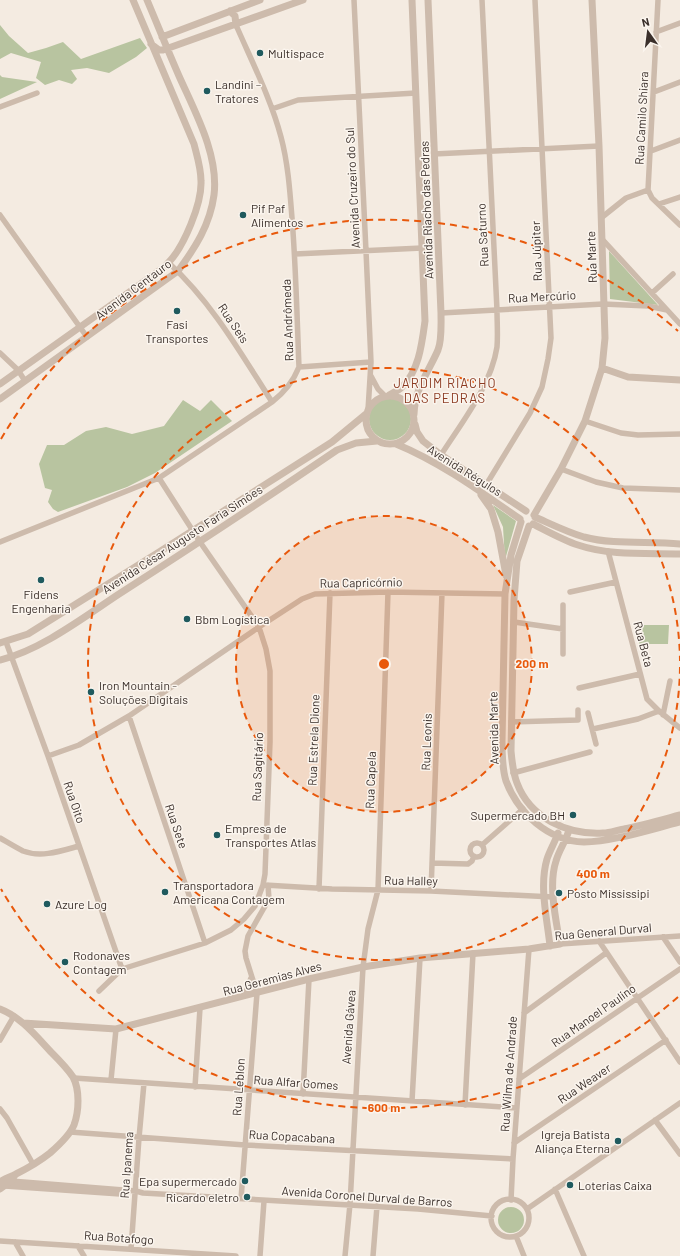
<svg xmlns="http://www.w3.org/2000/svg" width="680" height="1256" font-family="Barlow,sans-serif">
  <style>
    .green { fill: #b8c4a0 }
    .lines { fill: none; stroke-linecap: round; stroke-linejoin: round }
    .minor { stroke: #cdbbac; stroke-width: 5.5 }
    .tertiary { stroke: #cdbbac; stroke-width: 7 }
    .ring { fill: none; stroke: #e8590c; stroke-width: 2; stroke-dasharray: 7 5 }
    .poi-dot { fill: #1f5a5e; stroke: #fbf5ee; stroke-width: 1.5 }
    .labels { text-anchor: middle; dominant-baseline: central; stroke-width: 3; stroke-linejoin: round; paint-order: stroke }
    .poi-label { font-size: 12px; fill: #3b302b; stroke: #fbf5ee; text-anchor: start }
    .street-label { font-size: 12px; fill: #3b302b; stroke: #fbf5ee }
    .neighbourhood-label { font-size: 13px; letter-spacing: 1px; fill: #8c3b22; stroke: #fbf5ee }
    .centre { fill: #e8590c; stroke: #fbf5ee; stroke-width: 2 }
    .ring-label { font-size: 12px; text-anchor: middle; font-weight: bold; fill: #e8590c; stroke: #fbf5ee; stroke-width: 3; stroke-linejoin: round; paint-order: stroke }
  </style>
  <rect width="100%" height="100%" fill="#f4ebe1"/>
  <!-- green -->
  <path class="green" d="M0 25 9 36 28 53 46 48 63 42 81 59 140 38 147 48 136 57 109 73 87 68 71 70 77 79 72 84 59 80 45 85 36 78 41 62 11 53 0 59Z
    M0 75 2 77 37 82 0 99Z
    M609 251 658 305 610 299Z
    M369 419a21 21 0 1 1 42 0a21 21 0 1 1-42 0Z
    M183 400 200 411 211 400 232 421 155 473 127 487 58 512 53 509 48 502 52 490 45 488 39 464 47 445H64L86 431 106 427 132 434 164 426Z
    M493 505 516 521 505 560 503 527Z
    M639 625H669L668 644H639Z
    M498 1220a13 13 0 1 1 26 0a13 13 0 1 1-26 0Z"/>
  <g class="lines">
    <!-- minor -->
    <path class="minor" d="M354 0 366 251 371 362 368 410
      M658 0 648 190 652 198 680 225
      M656 32 680 23
      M654 92 680 82
      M0 107 37 93
      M272 109 298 100 416 93
      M651 151 680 140
      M434 154 599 146
      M659 204 680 197
      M0 215 87 337
      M601 218 626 198 648 190
      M602 239 680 324
      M295 254 422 248
      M169 263C213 304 240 352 272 402
      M652 293 673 274
      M441 313 603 304 648 306 667 310
      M0 353 18 370 25 381
      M299 367 371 362
      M371 376 378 389 385 396
      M585 421 621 433 638 435 680 434
      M441 455C462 422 491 386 497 347 498 335 497 322 497 310L482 0
      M561 469 596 482 623 488 680 490
      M486 485 530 413 542 387 548 359 551 338 535 0
      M0 542 159 478 272 402C285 392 293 382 299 367 297 317 296 268 292 218 290 192 288 163 281 137 271 99 252 62 236 25
      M608 551 647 699 659 711 680 728
      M570 592 616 582
      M514 622 563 629
      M6 642 48 756 122 969
      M563 654V605
      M579 688 640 674
      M588 713 596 744
      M663 715 670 681
      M129 716 205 943
      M511 722 578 720V710
      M593 729 638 719 659 711
      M48 756 79 745 129 716 259 627 302 599 315 594 388 592 505 594
      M513 773 590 752
      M0 838C7 842 15 847 23 851 41 858 61 851 79 846
      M470 850a7 7 0 1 1 14 0a7 7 0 1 1-14 0Z
      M482 845 523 809
      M432 863 468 864 472 861 474 856
      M265 885 332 889 431 891 553 897
      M319 889 330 593
      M431 891 442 593
      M663 937 680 962
      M599 941 680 1062
      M560 944 680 936
      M99 991 122 969 205 943 231 930 244 919 255 906 263 885 265 874 270 742V671L266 649 259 627 200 542 159 478
      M244 996 251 978
      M524 1013 606 953
      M0 1040 14 1016
      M74 1078 517 1108
      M519 1079 680 969
      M111 1080 116 1029
      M195 1087 200 1008
      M303 1094 309 979
      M412 1101 420 958
      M465 1105 473 953
      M0 1109 7 1118 33 1164
      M655 1120 680 1154
      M70 1132 245 1145 513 1159
      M514 1143 666 1040
      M8 1179 11 1181 136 1191 143 1193 418 1209 492 1216
      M4 1185 5 1186 120 1194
      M555 1189 584 1256
      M241 1199 257 993 246 958 245 951 248 936 269 899 268 885
      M491 1218a19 19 0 1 1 38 0a19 19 0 1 1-38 0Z
      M511 1200 513 1159 529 949
      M527 1209 680 1103
      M516 1236 524 1256
      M0 1241 236 1256
      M15 1242 23 1256
      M78 1246 84 1256
      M131 1249 139 1138 144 1083
      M260 1256 264 1201
      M345 1256 350 1204 363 967 368 929 378 890 388 592
      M373 1256 377 1206"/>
    <!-- tertiary -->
    <path class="tertiary" d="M230 11 235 16 236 25
      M162 37 260 0
      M151 44 159 50H163L303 0
      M602 368 628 377 680 380
      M0 384 156 273C160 270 165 267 168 263 184 247 202 203 201 181 201 168 197 156 194 144L133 0
      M366 420a24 24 0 1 1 48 0a24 24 0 1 1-48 0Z
      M388 396C392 393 398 391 402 387 419 371 422 343 425 321L412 0
      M0 399 178 271C195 248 210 225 214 195 219 155 195 112 179 76 168 51 158 26 147 0
      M414 414C415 388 428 373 438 350 442 340 441 324 441 313L428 0
      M415 424 417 432 423 441 441 455 526 511
      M396 444C440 462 481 492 520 519
      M481 495 491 509 498 532 506 575
      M534 515 561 469 585 421 602 368 605 338 599 146 592 0
      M535 517C551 524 567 532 584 537 614 545 649 541 680 544
      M521 522 511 555 505 594 502 741C502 754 502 768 506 781 518 813 548 841 584 842 612 842 652 829 680 822
      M533 524C547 531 563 540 578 545 610 556 647 553 680 554
      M529 526 517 561 514 600 511 751C512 762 513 773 517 783 530 818 567 835 603 833 610 833 617 830 624 829 643 825 661 820 680 815
      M0 643 28 634 156 554 332 442 366 414
      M0 660C41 650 84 617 119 594 192 547 265 499 337 450L356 443 377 441
      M550 946C547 918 539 886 547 859 550 850 555 842 558 833
      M0 1009C21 1017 36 1036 51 1052 59 1060 67 1068 73 1077 80 1090 79 1111 74 1125 70 1135 58 1146 50 1153 40 1161 28 1168 16 1174 11 1177 5 1178 0 1182
      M23 1023 116 1029 309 979 363 967 420 958 529 949 560 944C556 920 548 885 556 861 559 850 566 841 569 830
      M0 1189 11 1181 15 1175"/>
  </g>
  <!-- distance rings -->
  <circle cx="384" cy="664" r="148" fill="#e8590c" fill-opacity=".12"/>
  <g class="ring">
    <circle cx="384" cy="664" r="148"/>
    <path d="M680 667A296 296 0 1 1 680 661"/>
    <path d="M678 997A444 444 0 0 1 1 889M1 439A444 444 0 0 1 678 331"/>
  </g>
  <!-- markers -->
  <g class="poi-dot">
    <circle cx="260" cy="53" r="4"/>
    <circle cx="207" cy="91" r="4"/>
    <circle cx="243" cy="215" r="4"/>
    <circle cx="177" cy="311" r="4"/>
    <circle cx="41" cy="580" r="4"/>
    <circle cx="187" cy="619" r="4"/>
    <circle cx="91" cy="692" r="4"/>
    <circle cx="573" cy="815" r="4"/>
    <circle cx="217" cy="835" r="4"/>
    <circle cx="165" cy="892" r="4"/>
    <circle cx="559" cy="893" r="4"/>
    <circle cx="47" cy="904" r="4"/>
    <circle cx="65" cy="962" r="4"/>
    <circle cx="618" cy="1141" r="4"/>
    <circle cx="245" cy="1181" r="4"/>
    <circle cx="570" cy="1185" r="4"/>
    <circle cx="247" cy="1197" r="4"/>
  </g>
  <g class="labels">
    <!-- poi labels -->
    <g class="poi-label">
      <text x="268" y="53">Multispace</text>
      <text x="215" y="84">Landini –<tspan x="215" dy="14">Tratores</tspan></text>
      <text x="251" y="208">Pif Paf<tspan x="251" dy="14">Alimentos</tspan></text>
      <text x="177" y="324" text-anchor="middle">Fasi<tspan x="177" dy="14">Transportes</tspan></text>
      <text x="41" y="594" text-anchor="middle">Fidens<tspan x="41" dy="14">Engenharia</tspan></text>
      <text x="195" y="619">Bbm Logística</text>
      <text x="99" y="685">Iron Mountain -<tspan x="99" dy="14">Soluções Digitais</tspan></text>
      <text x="565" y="815" text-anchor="end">Supermercado BH</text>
      <text x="225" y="828">Empresa de<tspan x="225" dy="14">Transportes Atlas</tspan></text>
      <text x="173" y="885">Transportadora<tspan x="173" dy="14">Americana Contagem</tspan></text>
      <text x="567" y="893">Posto Mississipi</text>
      <text x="55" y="904">Azure Log</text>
      <text x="73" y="955">Rodonaves<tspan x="73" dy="14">Contagem</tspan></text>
      <text x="610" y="1134" text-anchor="end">Igreja Batista<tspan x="610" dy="14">Aliança Eterna</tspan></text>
      <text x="237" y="1181" text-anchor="end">Epa supermercado</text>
      <text x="578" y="1185">Loterias Caixa</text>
      <text x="239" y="1197" text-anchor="end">Ricardo eletro</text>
    </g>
    <!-- street labels -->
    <g class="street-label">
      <text transform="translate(641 118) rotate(-87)">Rua Camilo Shiara</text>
      <text transform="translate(352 188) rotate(-93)">Avenida Cruzeiro do Sul</text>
      <text transform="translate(426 210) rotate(-92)">Avenida Riacho das Pedras</text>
      <text transform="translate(482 235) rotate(-93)">Rua Saturno</text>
      <text transform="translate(536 251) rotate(-92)">Rua Júpiter</text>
      <text transform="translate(591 257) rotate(-92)">Rua Marte</text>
      <text transform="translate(133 289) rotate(-37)">Avenida Centauro</text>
      <text transform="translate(542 296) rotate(-3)">Rua Mercúrio</text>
      <text transform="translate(287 320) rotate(-92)">Rua Andrômeda</text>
      <text transform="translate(234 323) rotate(56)">Rua Seis</text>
      <text transform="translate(465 470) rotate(32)">Avenida Régulos</text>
      <text transform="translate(182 539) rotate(-33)">Avenida César Augusto Faria Simões</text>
      <text transform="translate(361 582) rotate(-1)">Rua Capricórnio</text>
      <text transform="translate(644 644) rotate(75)">Rua Beta</text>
      <text transform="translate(493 728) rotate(-91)">Avenida Marte</text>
      <text transform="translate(313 740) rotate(-88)">Rua Estrela Dione</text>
      <text transform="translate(426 742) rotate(-88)">Rua Leonis</text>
      <text transform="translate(257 767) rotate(-88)">Rua Sagitário</text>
      <text transform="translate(370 780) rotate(-88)">Rua Capela</text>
      <text transform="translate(75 802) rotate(71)">Rua Oito</text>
      <text transform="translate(177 826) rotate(71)">Rua Sete</text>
      <text transform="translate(411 880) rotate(1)">Rua Halley</text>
      <text transform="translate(603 931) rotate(-5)">Rua General Durval</text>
      <text transform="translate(272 978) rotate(-15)">Rua Geremias Alves</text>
      <text transform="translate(593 1015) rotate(-35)">Rua Manoel Paulino</text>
      <text transform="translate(348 1027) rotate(-86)">Avenida Gávea</text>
      <text transform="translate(508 1074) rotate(-86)">Rua Wilma de Andrade</text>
      <text transform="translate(296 1082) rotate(4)">Rua Alfar Gomes</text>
      <text transform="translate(584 1083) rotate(-34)">Rua Weaver</text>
      <text transform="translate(238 1087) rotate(-86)">Rua Leblon</text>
      <text transform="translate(292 1136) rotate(3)">Rua Copacabana</text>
      <text transform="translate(126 1165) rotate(-86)">Rua Ipanema</text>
      <text transform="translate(367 1196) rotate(4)">Avenida Coronel Durval de Barros</text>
      <text transform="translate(119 1237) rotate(4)">Rua Botafogo</text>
    </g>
    <!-- neighbourhood labels -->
    <g class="neighbourhood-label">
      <text x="445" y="383">JARDIM RIACHO<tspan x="445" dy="15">DAS PEDRAS</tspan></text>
    </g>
  </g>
  <circle cx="384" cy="664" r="6" class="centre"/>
  <g class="ring-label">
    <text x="532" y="668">200 m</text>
    <text x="593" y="878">400 m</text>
    <text x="384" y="1112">600 m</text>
  </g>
  <!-- north arrow -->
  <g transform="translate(648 32) rotate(346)" stroke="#fbf5ee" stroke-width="3" paint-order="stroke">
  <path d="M0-3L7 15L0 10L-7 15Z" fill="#3b302b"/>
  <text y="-6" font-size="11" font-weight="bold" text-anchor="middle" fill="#3b302b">N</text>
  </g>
</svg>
